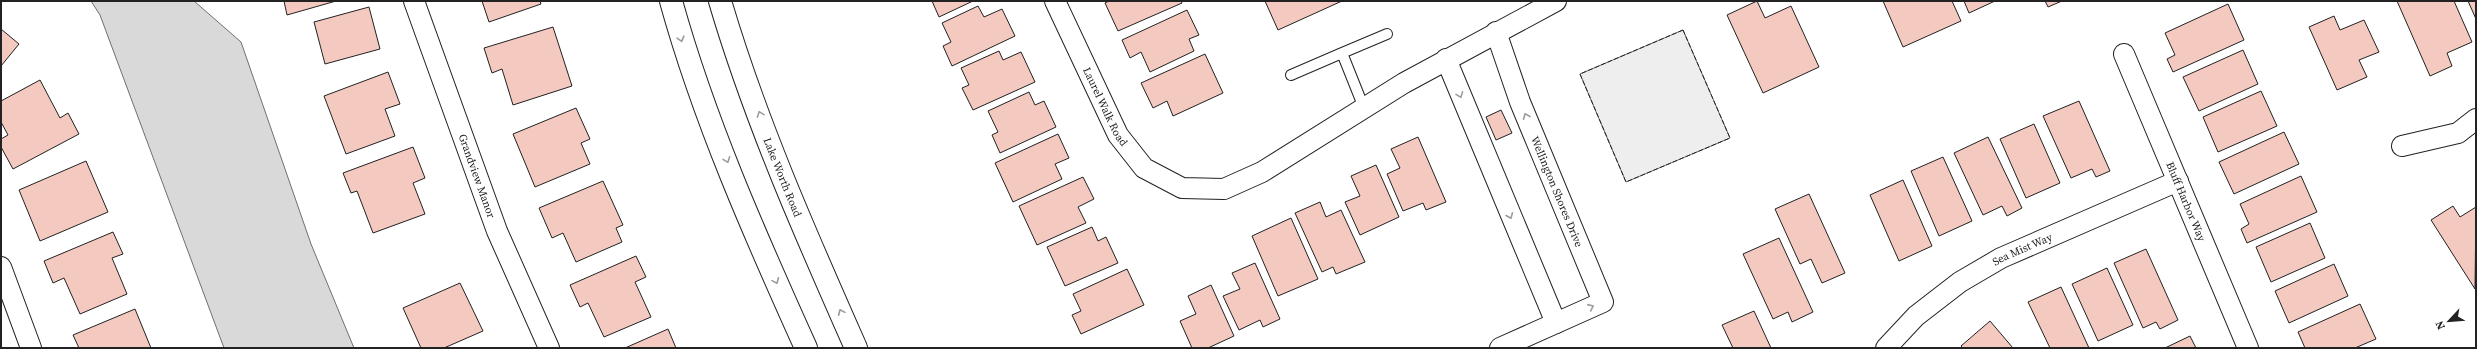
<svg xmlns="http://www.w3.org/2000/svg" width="2477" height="349" font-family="'Source Serif 4',serif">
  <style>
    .green { fill: #eee; stroke: #6f6f6f }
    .water { fill: #d9d9d9; stroke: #6f6f6f }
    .building { fill: #f3c9c0; stroke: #222 }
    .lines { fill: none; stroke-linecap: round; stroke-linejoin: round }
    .lane-casing { stroke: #222; stroke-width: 12 }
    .street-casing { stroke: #222; stroke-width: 22 }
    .secondary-casing { stroke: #222; stroke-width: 24 }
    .lane { stroke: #fff; stroke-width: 10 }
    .street { stroke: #fff; stroke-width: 20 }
    .secondary { stroke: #fff; stroke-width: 22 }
    .fence { stroke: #222; stroke-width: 1; stroke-dasharray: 5 2; stroke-linecap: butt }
    .oneway { stroke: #9c9c9c }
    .labels { text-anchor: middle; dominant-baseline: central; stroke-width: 3; stroke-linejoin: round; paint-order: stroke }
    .street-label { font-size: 11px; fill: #222; stroke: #fff }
  </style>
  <rect width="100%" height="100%" fill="#fff"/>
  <!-- green -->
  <path class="green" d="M1683 30 1730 138 1626 182 1580 74Z"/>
  <!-- water -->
  <path class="water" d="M91 1H194L241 42 311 244 354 348H224L100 15Z"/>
  <!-- building -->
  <path class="building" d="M284 1H336L287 15Z
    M482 1H540L541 4 489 22Z
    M932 1H973L939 17Z
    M1109 1H1181L1182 3 1118 31 1105 3Z
    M1265 1H1342L1278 30Z
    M1757 1 1765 18 1791 6 1819 67 1763 93 1727 15Z
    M1883 1H1952L1961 21 1903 47Z
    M1964 1H1995L1969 13Z
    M2045 1H2062L2048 7Z
    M2397 1H2454L2472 42 2447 53 2452 66 2430 76Z
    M2468 1H2476V19Z
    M2228 4 2244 40 2173 72 2167 59 2175 55 2165 33Z
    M978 6 984 17 1002 9 1015 36 952 66 943 46 951 42 942 23Z
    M369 7 380 49 325 64 314 22Z
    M1187 10 1199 35 1189 39 1194 51 1150 72 1141 52 1130 58 1122 40Z
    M2334 16 2340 30 2364 20 2379 52 2359 60 2367 77 2337 90 2309 27Z
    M553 27 572 86 513 105 502 69 492 73 484 48Z
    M1 29 19 44 1 66Z
    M2243 50 2258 84 2199 111 2183 77Z
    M999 51 1003 60 1021 52 1035 82 973 110 962 88 969 85 961 68Z
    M1205 54 1223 93 1173 116 1167 101 1153 108 1141 83Z
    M388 72 400 104 385 109 395 136 346 154 324 96Z
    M40 80 60 118 68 113 79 134 13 169 1 147V139L8 135 1 122V101Z
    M2261 91 2277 126 2218 152 2203 117Z
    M1029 92 1035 105 1044 101 1056 127 1000 153 992 135 998 132 988 111Z
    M2079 101 2110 171 2096 177 2092 169 2071 178 2043 116Z
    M576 108 590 139 581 143 590 164 535 187 513 134Z
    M1501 110 1512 133 1496 140 1486 117Z
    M2034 124 2060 183 2026 198 2000 139Z
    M2284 132 2299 164 2234 194 2219 162Z
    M1058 134 1069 158 1055 164 1062 179 1013 202 995 163Z
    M1418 137 1446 202 1426 210 1423 203 1403 211 1387 174 1400 168 1391 149Z
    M1988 137 2022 208 2007 216 2002 206 1983 215 1954 153Z
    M413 147 425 178 413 183 425 214 373 233 357 191 351 193 343 173Z
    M1943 157 1972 221 1939 236 1911 171Z
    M86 161 108 212 40 241 19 190Z
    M1376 165 1399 217 1360 235 1345 202 1360 196 1351 176Z
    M2301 176 2317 212 2247 243 2241 229 2249 224 2240 204Z
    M1083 177 1094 199 1078 207 1086 223 1037 245 1019 206Z
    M1903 180 1932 246 1899 261 1870 195Z
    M603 181 623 225 616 228 622 242 576 262 563 233 552 238 539 208Z
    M1809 194 1845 273 1822 283 1811 259 1800 264 1775 209Z
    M1320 202 1326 217 1341 210 1365 262 1336 274 1333 267 1322 272 1295 213Z
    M2453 206 2460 217 2476 207 2475 289 2431 220Z
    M1291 218 1318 279 1278 296 1252 236Z
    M2310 223 2325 258 2271 282 2256 247Z
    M1092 227 1098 241 1106 237 1118 263 1065 286 1047 247Z
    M113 232 123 254 112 258 127 294 80 314 64 278 53 283 44 261Z
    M1779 238 1813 312 1792 322 1788 312 1773 319 1743 254Z
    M2146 249 2178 320 2160 329 2156 322 2143 328 2114 263Z
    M636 256 646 277 635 282 651 317 604 337 588 303 580 307 570 285Z
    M1255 263 1280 319 1263 327 1260 320 1239 330 1223 296 1240 289 1232 273Z
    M2334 264 2348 296 2289 323 2275 291Z
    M2107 268 2133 325 2098 341 2072 284Z
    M1127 269 1144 305 1081 334 1072 315 1081 311 1073 294Z
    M460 283 483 331 444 348H421L403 308Z
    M1211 285 1234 336 1208 348H1192L1180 321 1196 314 1188 296Z
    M2061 287 2089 348H2050L2028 302Z
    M2360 304 2376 339 2355 348H2305L2298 332Z
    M135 309 151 348H79L73 335Z
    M1754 311 1771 348H1733L1722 325Z
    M1990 321 2013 348H1963L1961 346Z
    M668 329 676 348H625Z
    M2190 336 2196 348H2165Z"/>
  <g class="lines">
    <!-- lane casing -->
    <g class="lane-casing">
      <path id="lane" d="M1342 53 1387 34
        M1291 75 1342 53 1364 108"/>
    </g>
    <!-- street casing -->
    <g class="street-casing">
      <g id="street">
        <path id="s1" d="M414 1 497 231 549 348"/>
        <path id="s2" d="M1055 1 1118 135 1144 168 1182 188 1224 189 1262 172 1404 83 1556 1"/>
        <path id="s3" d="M1496 32 1520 102 1603 302 1500 348"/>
        <path id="s4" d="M2124 54 2248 348"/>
        <path d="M1446 59 1556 323"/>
        <path d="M2402 146 2458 133 2476 119"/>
        <path d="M1 267 31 348"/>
        <path id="s5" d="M1886 348 1916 316 1960 282 2001 258 2178 181"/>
      </g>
    </g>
    <!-- secondary casing -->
    <g class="secondary-casing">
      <g id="secondary">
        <path d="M671 1C704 120 755 235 806 348"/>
        <path id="s6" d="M720 1C755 120 806 235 856 348"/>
      </g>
    </g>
    <!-- lane -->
    <use href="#lane" class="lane"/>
    <!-- street -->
    <use href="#street" class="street"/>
    <!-- secondary -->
    <use href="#secondary" class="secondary"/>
    <!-- fence -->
    <path class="fence" d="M1683 30 1730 138 1626 182 1580 74Z"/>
  </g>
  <!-- one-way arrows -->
  <defs><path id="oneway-chevron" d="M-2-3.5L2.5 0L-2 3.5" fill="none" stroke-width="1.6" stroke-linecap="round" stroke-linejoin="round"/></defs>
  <g class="oneway">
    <use href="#oneway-chevron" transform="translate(681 39) rotate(74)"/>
    <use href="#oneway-chevron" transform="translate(1460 95) rotate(69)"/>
    <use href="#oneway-chevron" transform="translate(760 114) rotate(-111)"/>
    <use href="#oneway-chevron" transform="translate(1526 116) rotate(-112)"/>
    <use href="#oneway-chevron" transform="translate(727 160) rotate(69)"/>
    <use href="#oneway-chevron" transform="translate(1510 216) rotate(67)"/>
    <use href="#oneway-chevron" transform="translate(776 281) rotate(66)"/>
    <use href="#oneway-chevron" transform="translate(1591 307) rotate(-24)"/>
    <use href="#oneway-chevron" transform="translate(841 312) rotate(-114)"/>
  </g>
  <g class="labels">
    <!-- street labels -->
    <g class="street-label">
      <text stroke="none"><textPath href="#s2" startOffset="117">Laurel Walk Road</textPath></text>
      <text stroke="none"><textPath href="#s1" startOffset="186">Grandview Manor</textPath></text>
      <text stroke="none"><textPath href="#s6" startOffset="187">Lake Worth Road</textPath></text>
      <text stroke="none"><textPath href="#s3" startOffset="171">Wellington Shores Drive</textPath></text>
      <text stroke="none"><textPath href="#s4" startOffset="160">Bluff Harbor Way</textPath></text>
      <text stroke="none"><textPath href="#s5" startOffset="170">Sea Mist Way</textPath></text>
    </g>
  </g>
  <!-- border -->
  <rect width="2477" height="349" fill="none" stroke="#222222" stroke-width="4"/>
  <!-- north arrow -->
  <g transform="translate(2449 321) rotate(244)" stroke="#ffffff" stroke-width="3" paint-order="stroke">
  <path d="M0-3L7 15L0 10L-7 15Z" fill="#222222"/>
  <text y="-6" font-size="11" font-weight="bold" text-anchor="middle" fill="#222222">N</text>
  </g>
</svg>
